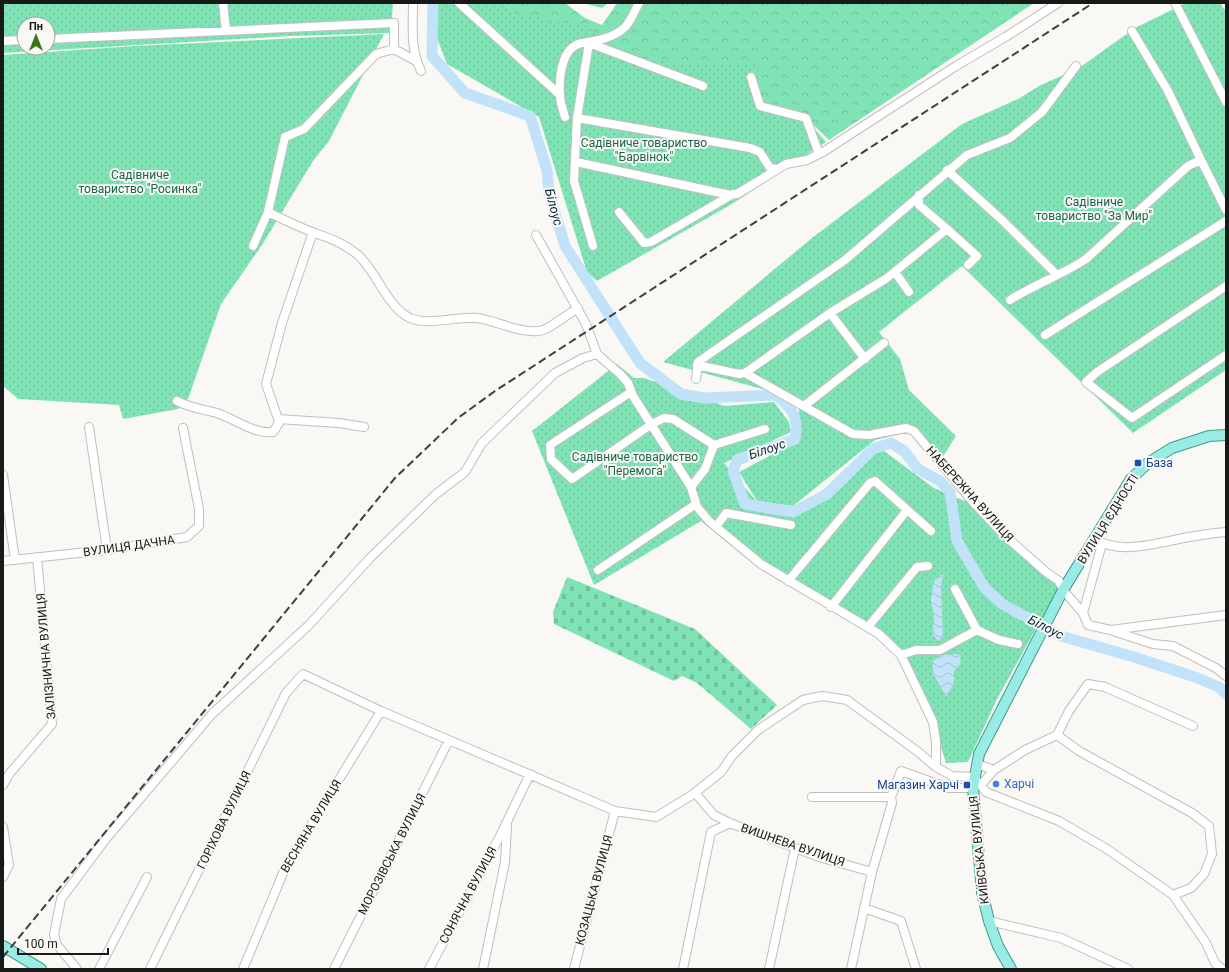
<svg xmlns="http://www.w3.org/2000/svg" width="1229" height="972" font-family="Roboto,sans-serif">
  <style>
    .forest { fill: url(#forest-crowns) }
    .cemetery { fill: url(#cemetery-stones) }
    .garden { fill: url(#garden-dots); fill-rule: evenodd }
    .water { fill: url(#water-waves) }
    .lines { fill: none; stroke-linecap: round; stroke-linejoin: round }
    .river { stroke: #c1e2f9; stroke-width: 11 }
    .minor-casing { stroke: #c1bfbd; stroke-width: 10 }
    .major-casing { stroke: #409a90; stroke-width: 12 }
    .minor { stroke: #fff; stroke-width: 8 }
    .major { stroke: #99ece3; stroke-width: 10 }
    .rail { stroke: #403f3e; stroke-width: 2; stroke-dasharray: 8 4; stroke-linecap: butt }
    .transit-dot { fill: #1a4fb4; stroke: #f9f8f5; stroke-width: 1.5 }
    .shop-dot { fill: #3f7fe0; stroke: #f9f8f5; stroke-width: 1.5 }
    .labels { text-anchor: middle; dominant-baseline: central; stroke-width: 4; stroke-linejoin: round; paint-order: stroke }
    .park-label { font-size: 12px; fill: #186649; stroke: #f9f8f5 }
    .transit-label { font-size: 12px; fill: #164399; stroke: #f9f8f5; text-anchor: start }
    .street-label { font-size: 12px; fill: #191918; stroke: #f9f8f5 }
    .shop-label { font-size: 12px; fill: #366cbe; stroke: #f9f8f5; text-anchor: start }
    .water-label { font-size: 13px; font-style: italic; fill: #042c43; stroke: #f9f8f5 }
  </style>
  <defs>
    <pattern id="forest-crowns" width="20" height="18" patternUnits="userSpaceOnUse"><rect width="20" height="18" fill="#80e3b6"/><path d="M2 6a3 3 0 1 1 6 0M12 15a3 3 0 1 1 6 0" fill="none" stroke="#6ec29c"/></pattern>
    <pattern id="cemetery-stones" width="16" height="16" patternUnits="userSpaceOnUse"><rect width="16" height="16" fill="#80e3b6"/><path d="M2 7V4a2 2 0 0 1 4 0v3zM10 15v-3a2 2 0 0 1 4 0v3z" fill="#6ec29c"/></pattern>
    <pattern id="garden-dots" width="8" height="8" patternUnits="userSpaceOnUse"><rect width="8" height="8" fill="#80e3b6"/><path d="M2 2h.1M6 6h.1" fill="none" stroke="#6ec29c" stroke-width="1.8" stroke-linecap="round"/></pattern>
    <pattern id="water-waves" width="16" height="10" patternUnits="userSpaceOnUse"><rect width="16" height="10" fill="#c1e2f9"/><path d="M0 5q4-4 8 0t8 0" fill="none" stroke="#a5c1d5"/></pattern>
  </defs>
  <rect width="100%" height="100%" fill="#f9f8f5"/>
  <!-- forest -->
  <path class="forest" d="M504 3H565L585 18 602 25 617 3H1034L829 140 802 114 791 116 515 14Z"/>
  <!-- cemetery -->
  <path class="cemetery" d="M567 577 695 629 777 705 751 729 697 683 682 676 674 681 554 624 553 612Z"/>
  <!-- garden -->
  <path class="garden" d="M3 3H393L391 33 291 36 3 53ZM24 24H48V48H24Z
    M434 3H504L515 14 590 27 611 53 690 65 757 64 761 101 802 114 826 142 732 204 597 281 587 272 539 117 447 64 431 23Z
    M582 3H608L602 8Z
    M1186 3H1226V370L1133 433 962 266 879 332 900 359 909 390 956 436 940 461 914 431 875 440 793 506 757 501 739 472 799 440V409L777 393 663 362 812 238 962 124 1018 99 1041 85 1079 68 1135 28Z
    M384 34 329 141 313 161 262 245 221 304 188 399 178 409 123 419 119 405 18 399 3 386V55L135 46Z
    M617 364 634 378H644L725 406 774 402 789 422 791 432 724 463 763 509 787 513 805 510 849 476 880 448 934 488 972 504 1061 584 997 699 968 762 946 763 933 722 892 643 757 567 701 521 594 585 532 431Z"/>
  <!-- water -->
  <path class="water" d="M944 573 941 585 943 637 938 641 933 635 934 615 931 601 934 581Z
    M961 654 960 665 954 671V682L947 696C941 690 939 682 933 674V661L942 655Z"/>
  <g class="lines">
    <!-- river -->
    <path class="river" d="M433 3 432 56 465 93 530 116 547 170 549 193 565 246 640 363 681 394 705 398 776 395C793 410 799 416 795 439L737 460 733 471 745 504 793 512 827 494 873 449 891 443 904 451 918 469 940 481 950 492 957 541 984 587 1002 604 1061 636 1134 657 1195 677 1219 687 1226 694"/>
    <!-- minor casing -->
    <g class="minor-casing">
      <path id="minor" d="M223 3 226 31
        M413 3C413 26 410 49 421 71
        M459 3 560 95
        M1175 3 1226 102
        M1225 3 1226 5
        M1132 31 1168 91 1201 160
        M48 39 394 23V49L416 61
        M3 41 24 40
        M589 43 577 118 574 181 593 246
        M589 43 703 86
        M751 77 760 106 806 118 819 154
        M565 117C563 110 560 102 560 95 559 78 561 47 582 43 596 41 614 38 625 27 631 21 635 10 639 3
        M577 118 750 148 760 152 770 168 777 169
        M576 162 730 195 737 194 786 164 807 160 823 152 956 66 1007 36 1058 3
        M947 170 1003 221 1057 275
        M268 212C282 219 297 226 312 232 331 239 342 242 358 255 377 272 387 307 410 318 428 326 457 316 477 318 498 321 518 333 539 331 547 331 569 313 578 308
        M619 212 644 243 651 242 733 194
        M947 229 977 256 968 265
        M536 235 586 324 597 354 620 374 628 383 633 396 691 487 697 507 709 521 761 564 879 634 901 655 933 722 936 742V767L952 776 974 777 986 792 1059 821 1107 849 1173 895 1206 943 1215 963 1222 969
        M253 246 268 212 285 137 304 129 376 54 394 49
        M895 272 909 292
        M1226 286 1097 372 1086 382 1132 418 1226 355
        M1010 300C1035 284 1062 275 1086 259L1188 166 1201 160 1226 210
        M830 313 865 359
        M1045 335 1226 221
        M697 365 739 374 745 373 830 313 887 278 947 229 919 205V195
        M745 373 853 434 869 435 906 428 914 431 973 502 1005 536 1046 572 1059 581 1063 590 1083 613 1088 625 1111 630 1226 615
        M696 379 698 362 845 260 967 155 1010 138 1042 112 1076 66
        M631 392 550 445 551 459 572 479 652 424 664 418 673 419 714 445 765 429
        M177 401C190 408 203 409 217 413 235 419 253 434 273 432L279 423 278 419 266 384 282 323 313 232
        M804 406 884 343
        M278 419 339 423 364 427
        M89 427 107 550
        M3 475 15 560
        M691 487 705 469 714 445
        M716 527 726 513 791 525
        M1095 539C1122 556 1160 542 1189 537 1201 535 1214 533 1226 532
        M3 561 107 550 187 537 199 526V509L183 428
        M598 570 696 504
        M788 581 870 483 875 481 931 531
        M955 589 977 630
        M831 607 907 510
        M1083 613 1102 544
        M868 627 917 567 928 566
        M1113 631 1153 644 1173 646 1216 668 1226 676
        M901 655 916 650H940L977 630 999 640 1018 644
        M1057 735 1079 751 1192 813 1209 826 1212 854 1204 874 1191 888 1173 895
        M977 764 994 770 1025 750 1057 735 1069 711 1088 684 1105 687 1193 726
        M3 785 10 773 52 724 37 557
        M981 785 994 770
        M695 793 714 815 730 823 819 857 872 872
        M812 797H891L892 803 872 872 851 969
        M891 797 901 771 949 788H973
        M3 827 9 865 3 877
        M864 908 901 921 916 969
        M989 921 1061 938 1128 969
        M77 969 57 945 54 935 61 899 105 840 212 714 309 625 370 558 436 494 465 472 482 443 555 373 583 358 597 354
        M99 969 147 877
        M150 969 286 693 303 674 381 711 615 811 656 817 692 795 721 772 732 756 758 730 803 700 822 696 847 700 917 751 936 767
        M243 969 286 866 381 711
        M334 969 449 740
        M429 969 500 836 530 774
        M483 969 505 862 507 826
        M574 969 615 811
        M683 969 711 832 730 823
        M769 969 795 848"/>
    </g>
    <!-- major casing -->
    <g class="major-casing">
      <path id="major" d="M3 946 41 969
        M1011 969 998 946 989 921 982 892 973 788 979 754 1063 590 1131 479 1148 463 1172 448 1209 436 1226 435"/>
    </g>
    <!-- minor -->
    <use href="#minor" class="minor"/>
    <!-- major -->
    <use href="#major" class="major"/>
    <!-- rail -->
    <path class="rail" d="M3 957 395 478 458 418 495 391 1093 3"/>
  </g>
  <!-- markers -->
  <g class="transit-dot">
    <rect x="1134" y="459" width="8" height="8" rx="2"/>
    <rect x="963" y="781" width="8" height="8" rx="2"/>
  </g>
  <circle class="shop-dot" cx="996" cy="784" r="4"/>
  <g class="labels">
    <!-- park labels -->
    <g class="park-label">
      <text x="644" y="143">Садівниче товариство<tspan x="644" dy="14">"Барвінок"</tspan></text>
      <text x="140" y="175">Садівниче<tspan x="140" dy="14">товариство "Росинка"</tspan></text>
      <text x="1094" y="202">Садівниче<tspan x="1094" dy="14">товариство "За Мир"</tspan></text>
      <text x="635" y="457">Садівниче товариство<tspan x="635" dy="14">"Перемога"</tspan></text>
    </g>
    <!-- transit labels -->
    <g class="transit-label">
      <text x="1146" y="463">База</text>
      <text x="959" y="785" text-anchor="end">Магазин Харчі</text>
    </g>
    <!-- street labels -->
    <g class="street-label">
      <text transform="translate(970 494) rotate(48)">НАБЕРЕЖНА ВУЛИЦЯ</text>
      <text transform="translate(1108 519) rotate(-58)">ВУЛИЦЯ ЄДНОСТІ</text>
      <text transform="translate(129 546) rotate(-8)">ВУЛИЦЯ ДАЧНА</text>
      <text transform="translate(46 656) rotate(-95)">ЗАЛІЗНИЧНА ВУЛИЦЯ</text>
      <text transform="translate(224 820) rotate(-64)">ГОРІХОВА ВУЛИЦЯ</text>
      <text transform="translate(311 826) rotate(-59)">ВЕСНЯНА ВУЛИЦЯ</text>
      <text transform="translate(793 845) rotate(19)">ВИШНЕВА ВУЛИЦЯ</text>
      <text transform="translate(979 850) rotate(-96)">КИЇВСЬКА ВУЛИЦЯ</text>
      <text transform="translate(392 854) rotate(-63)">МОРОЗІВСЬКА ВУЛИЦЯ</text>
      <text transform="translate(594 890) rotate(-75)">КОЗАЦЬКА ВУЛИЦЯ</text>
      <text transform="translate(468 895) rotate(-62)">СОНЯЧНА ВУЛИЦЯ</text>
    </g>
    <!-- shop labels -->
    <g class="shop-label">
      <text x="1004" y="784">Харчі</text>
    </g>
    <!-- water labels -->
    <g class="water-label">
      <text transform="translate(554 207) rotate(75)">Білоус</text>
      <text transform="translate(767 449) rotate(-19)">Білоус</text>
      <text transform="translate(1046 627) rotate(27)">Білоус</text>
    </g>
  </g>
  <!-- border -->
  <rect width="1229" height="972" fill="none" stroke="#191918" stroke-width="8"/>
  <!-- north arrow -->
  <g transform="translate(36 36)"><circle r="19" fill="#f9f8f5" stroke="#9f9f9d"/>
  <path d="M0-3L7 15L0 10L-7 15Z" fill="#377610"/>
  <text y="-6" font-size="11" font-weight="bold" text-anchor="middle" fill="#191918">Пн</text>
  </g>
  <!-- scale -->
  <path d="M18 948v6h90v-6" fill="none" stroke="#191918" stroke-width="2"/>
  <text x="24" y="948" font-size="12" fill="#191918" stroke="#f9f8f5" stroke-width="3" paint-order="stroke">100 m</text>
</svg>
